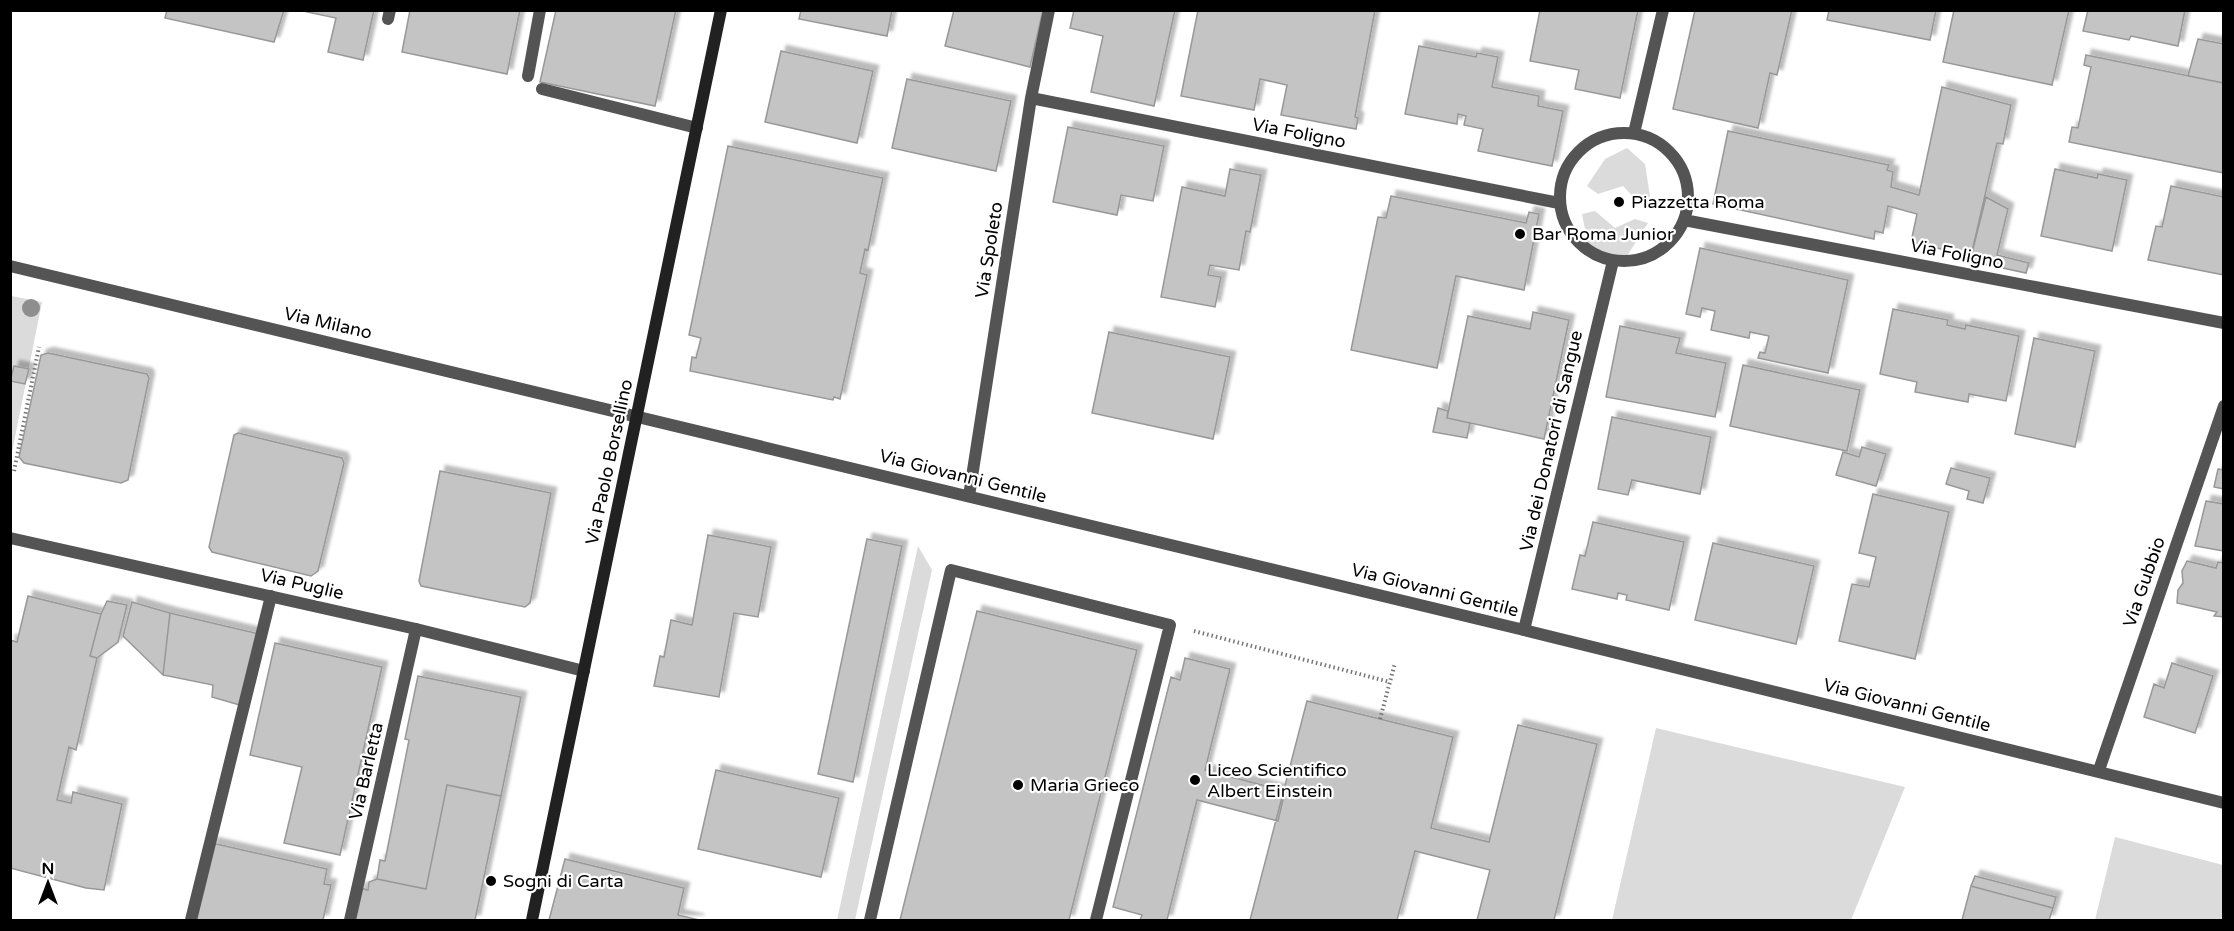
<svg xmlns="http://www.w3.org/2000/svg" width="2234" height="931" font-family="'Varela Round',sans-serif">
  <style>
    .green { fill: #dbdbdb }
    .building { fill: #c4c4c4; stroke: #989898; stroke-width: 1.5; filter: url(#shadow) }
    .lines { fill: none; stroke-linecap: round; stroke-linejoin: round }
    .path { stroke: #767676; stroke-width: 4; stroke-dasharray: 1.5 3; stroke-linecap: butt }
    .service { stroke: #545454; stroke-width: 12 }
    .minor { stroke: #545454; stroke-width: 12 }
    .tertiary { stroke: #545454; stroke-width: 12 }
    .secondary { stroke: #212121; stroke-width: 12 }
    .tree { fill: #8e8e8e }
    .poi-dot { fill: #000; stroke: #fff; stroke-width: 2 }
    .labels { text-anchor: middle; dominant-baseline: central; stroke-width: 4.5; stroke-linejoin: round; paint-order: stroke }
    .street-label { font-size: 18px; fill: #000; stroke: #fff }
    .poi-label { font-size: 18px; fill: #000; stroke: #fff; text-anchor: start }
  </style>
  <defs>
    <filter id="shadow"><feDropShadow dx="5.5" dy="-5.5" stdDeviation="1.5" flood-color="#0004"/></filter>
  </defs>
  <rect width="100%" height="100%" fill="#fff"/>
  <!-- green -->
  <path class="green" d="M1627 148 1645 164 1651 203 1638 202 1623 186 1598 194 1587 186 1605 159Z
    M1595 211 1615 228 1635 219 1648 223 1627 256 1604 264 1588 245 1582 214Z
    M11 296 42 302 11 457Z
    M918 546 932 570 855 920H837Z
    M1656 728 1905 787 1851 920H1612Z
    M2115 837 2223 865V920H2095Z"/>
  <!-- building -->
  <path class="building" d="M167 10H284L274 42 165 18Z
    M298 10H374L363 60 328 52 336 18Z
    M410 10H520L507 74 402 52Z
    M556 10H676L655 106 540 82Z
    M801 10H892L887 36 799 19Z
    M954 10H1043L1030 67 945 46Z
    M1074 10H1175L1154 106 1091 92 1103 36 1070 28Z
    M1198 10H1375L1355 117 1358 118 1356 129 1281 115 1287 85 1260 79 1254 110 1181 96Z
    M1540 10H1638L1620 98 1575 89 1579 70 1530 61Z
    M1695 10H1792L1777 75 1770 73 1758 128 1673 109Z
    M1829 10H1936L1930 40 1827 20Z
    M1954 10H2069L2052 85 1943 62Z
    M2088 10H2185L2178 46 2131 36 2129 40 2083 31Z
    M2198 39 2224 44V83L2188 76Z
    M1419 46 1476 57 1477 53 1498 57 1492 87 1539 96 1538 106 1563 111 1552 166 1478 151 1483 129 1464 125 1466 116 1458 114 1457 124 1405 114Z
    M781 51 873 71 857 143 765 122Z
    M2086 55 2224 83V173L2069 142 2072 127 2078 128 2091 67 2084 65Z
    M907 79 1011 101 996 171 892 148Z
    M1942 87 2011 105 2003 144 1997 143 1971 256 1911 242 1917 214 1888 206 1883 233 1875 231 1874 239 1713 204 1728 131 1889 165 1887 170 1893 172 1891 187 1919 195Z
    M1068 127 1164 146 1153 201 1121 195 1117 215 1053 202Z
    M728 146 883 178 868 250 865 249 860 273 867 275 840 399 834 397 833 400 690 371 692 357 696 358 701 338 689 335Z
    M1230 169 1261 175 1250 232 1246 231 1239 270 1210 265 1208 275 1221 277 1215 307 1161 297 1182 187 1225 196Z
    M2055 169 2097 178 2098 174 2127 180 2112 251 2041 236Z
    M2171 186 2224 197V275L2148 260 2156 226 2162 227Z
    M1391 196 1526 223 1529 212 1539 214 1524 290 1456 276 1437 368 1351 350 1378 217 1386 218Z
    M1986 197 2008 209 1997 255 2029 263 2026 273 1970 261Z
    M1700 248 1848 280 1828 373 1758 358 1760 352 1765 353 1769 336 1750 332 1749 338 1711 330 1715 311 1702 308 1700 317 1686 314Z
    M1893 309 1948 320 1947 325 1965 329 1966 325 2019 336 2006 401 1969 394 1968 402 1915 392 1917 382 1880 374Z
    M1533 312 1569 320 1544 439 1447 418 1468 316 1530 329Z
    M1620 326 1680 338 1676 353 1726 363 1715 417 1606 397Z
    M1109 332 1230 357 1213 439 1092 413Z
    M2034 338 2095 351 2075 447 2015 434Z
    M48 353 147 374 149 378 128 480 121 483 24 463 19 457 41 355Z
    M1743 365 1860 390 1847 451 1730 426Z
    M14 366 29 369 25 384 10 381Z
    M1438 408 1448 411 1447 418 1470 423 1467 438 1433 432Z
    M1612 417 1711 437 1700 494 1632 480 1628 495 1598 489Z
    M238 433 342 458 344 463 318 571 311 576 212 552 209 547 234 435Z
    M1862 447 1886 454 1876 486 1836 475 1843 452 1859 457Z
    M1951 468 1990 478 1983 503 1967 499 1969 491 1946 484Z
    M2218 469 2224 470V489L2214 487Z
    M440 471 551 493 530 603 525 607 421 586 419 581Z
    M1873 494 1949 512 1915 659 1839 641 1852 584 1869 587 1876 557 1859 553Z
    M2206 501 2224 504V551L2195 546Z
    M1593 522 1684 542 1669 610 1626 600 1627 595 1618 593 1617 599 1572 589 1580 555 1585 556Z
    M708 535 771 547 758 617 734 613 719 697 654 686 660 656 664 657 671 620 692 625Z
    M867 539 902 546 853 782 818 774Z
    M1713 543 1814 566 1796 644 1695 620Z
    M2187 561 2216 568 2218 562 2224 563V617L2214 616 2217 612 2177 603 2178 590 2183 583 2182 571Z
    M28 596 101 614 90 656 97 658 76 750 69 747 57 800 71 803 73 792 122 804 104 890 86 888 10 868V640L17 642Z
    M107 601 127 605 118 642 97 658 90 656 101 614Z
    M132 602 170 613 163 675 123 636Z
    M977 611 1137 650 1069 920H900Z
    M170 613 259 634 243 706 212 697 213 685 163 675Z
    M275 643 382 667 340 855 284 843 302 767 250 755Z
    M1185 658 1230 669 1205 770 1285 791 1278 821 1197 800 1167 920H1140L1142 915 1113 907 1171 677 1180 680Z
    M2172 663 2213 676 2195 733 2144 717 2154 684 2164 688Z
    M418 676 521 697 501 796 447 785 426 889 377 879 380 860 385 861 409 740 405 739Z
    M1307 701 1453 737 1431 828 1489 842 1518 725 1597 744 1554 920H1477L1490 870 1415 851 1397 920H1250Z
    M716 770 839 798 821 877 698 849Z
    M447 785 501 796 475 920H353L360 888 368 890 369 882 377 879 426 889Z
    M212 843 327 869 324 884 331 885 323 920H194Z
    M565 859 684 888 678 915 699 920H549Z
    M1975 876 2056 897 2053 908 1971 886Z
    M1971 886 2053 908 2049 920H1962Z"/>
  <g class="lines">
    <!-- path -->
    <path class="path" d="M14 471 39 347
      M1194 631 1390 682
      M1380 719 1395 663"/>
    <!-- service -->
    <path class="service" d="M870 920 951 570 1170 625 1096 920"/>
    <!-- minor -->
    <path class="minor" d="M388 19 390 10
      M528 76 540 10
      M542 89 697 128
      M1031 98 1559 203
      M1560 197a64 64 0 1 1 128 0a64 64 0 1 1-128 0Z
      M1634 133 1663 10
      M1684 220 2224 323
      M969 496 1031 98 1049 10
      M1524 630 1613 261
      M2099 770 2224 406
      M191 920 271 596
      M350 920 416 629"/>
    <!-- tertiary -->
    <path class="tertiary" d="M10 266 1524 630 2224 803
      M10 538 416 629 584 671"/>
    <!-- secondary -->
    <path class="secondary" d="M532 920 721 10"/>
  </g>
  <!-- trees -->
  <circle class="tree" cx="31" cy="308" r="9"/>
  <!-- markers -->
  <g class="poi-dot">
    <circle cx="1619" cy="202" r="6"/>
    <circle cx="1520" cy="234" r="6"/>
    <circle cx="1195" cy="780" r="6"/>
    <circle cx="1018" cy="785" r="6"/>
    <circle cx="491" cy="881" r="6"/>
  </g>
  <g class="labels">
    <!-- street labels -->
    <g class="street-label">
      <text transform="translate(1299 133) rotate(11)">Via Foligno</text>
      <text transform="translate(989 250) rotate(-81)">Via Spoleto</text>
      <text transform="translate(1957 254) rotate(11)">Via Foligno</text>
      <text transform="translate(328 323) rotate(13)">Via Milano</text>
      <text transform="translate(1551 441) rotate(-77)">Via dei Donatori di Sangue</text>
      <text transform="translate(609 462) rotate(-78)">Via Paolo Borsellino</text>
      <text transform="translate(963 476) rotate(14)">Via Giovanni Gentile</text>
      <text transform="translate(2144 582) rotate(-71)">Via Gubbio</text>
      <text transform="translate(302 584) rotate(13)">Via Puglie</text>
      <text transform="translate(1435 590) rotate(14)">Via Giovanni Gentile</text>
      <text transform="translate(1907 705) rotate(14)">Via Giovanni Gentile</text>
      <text transform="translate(366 771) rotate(-77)">Via Barletta</text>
    </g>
    <!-- poi labels -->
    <g class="poi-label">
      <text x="1631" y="202">Piazzetta Roma</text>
      <text x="1532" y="234">Bar Roma Junior</text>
      <text x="1207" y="770">Liceo Scientifico<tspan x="1207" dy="21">Albert Einstein</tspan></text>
      <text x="1030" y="785">Maria Grieco</text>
      <text x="503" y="881">Sogni di Carta</text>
    </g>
  </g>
  <!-- border -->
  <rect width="2234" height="931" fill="none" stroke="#000000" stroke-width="24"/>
  <!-- north arrow -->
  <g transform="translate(48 883)" stroke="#ffffff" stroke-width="4.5" paint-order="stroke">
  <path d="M0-4.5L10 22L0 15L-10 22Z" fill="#000000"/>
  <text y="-9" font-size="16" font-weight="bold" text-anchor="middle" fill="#000000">N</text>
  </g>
</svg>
